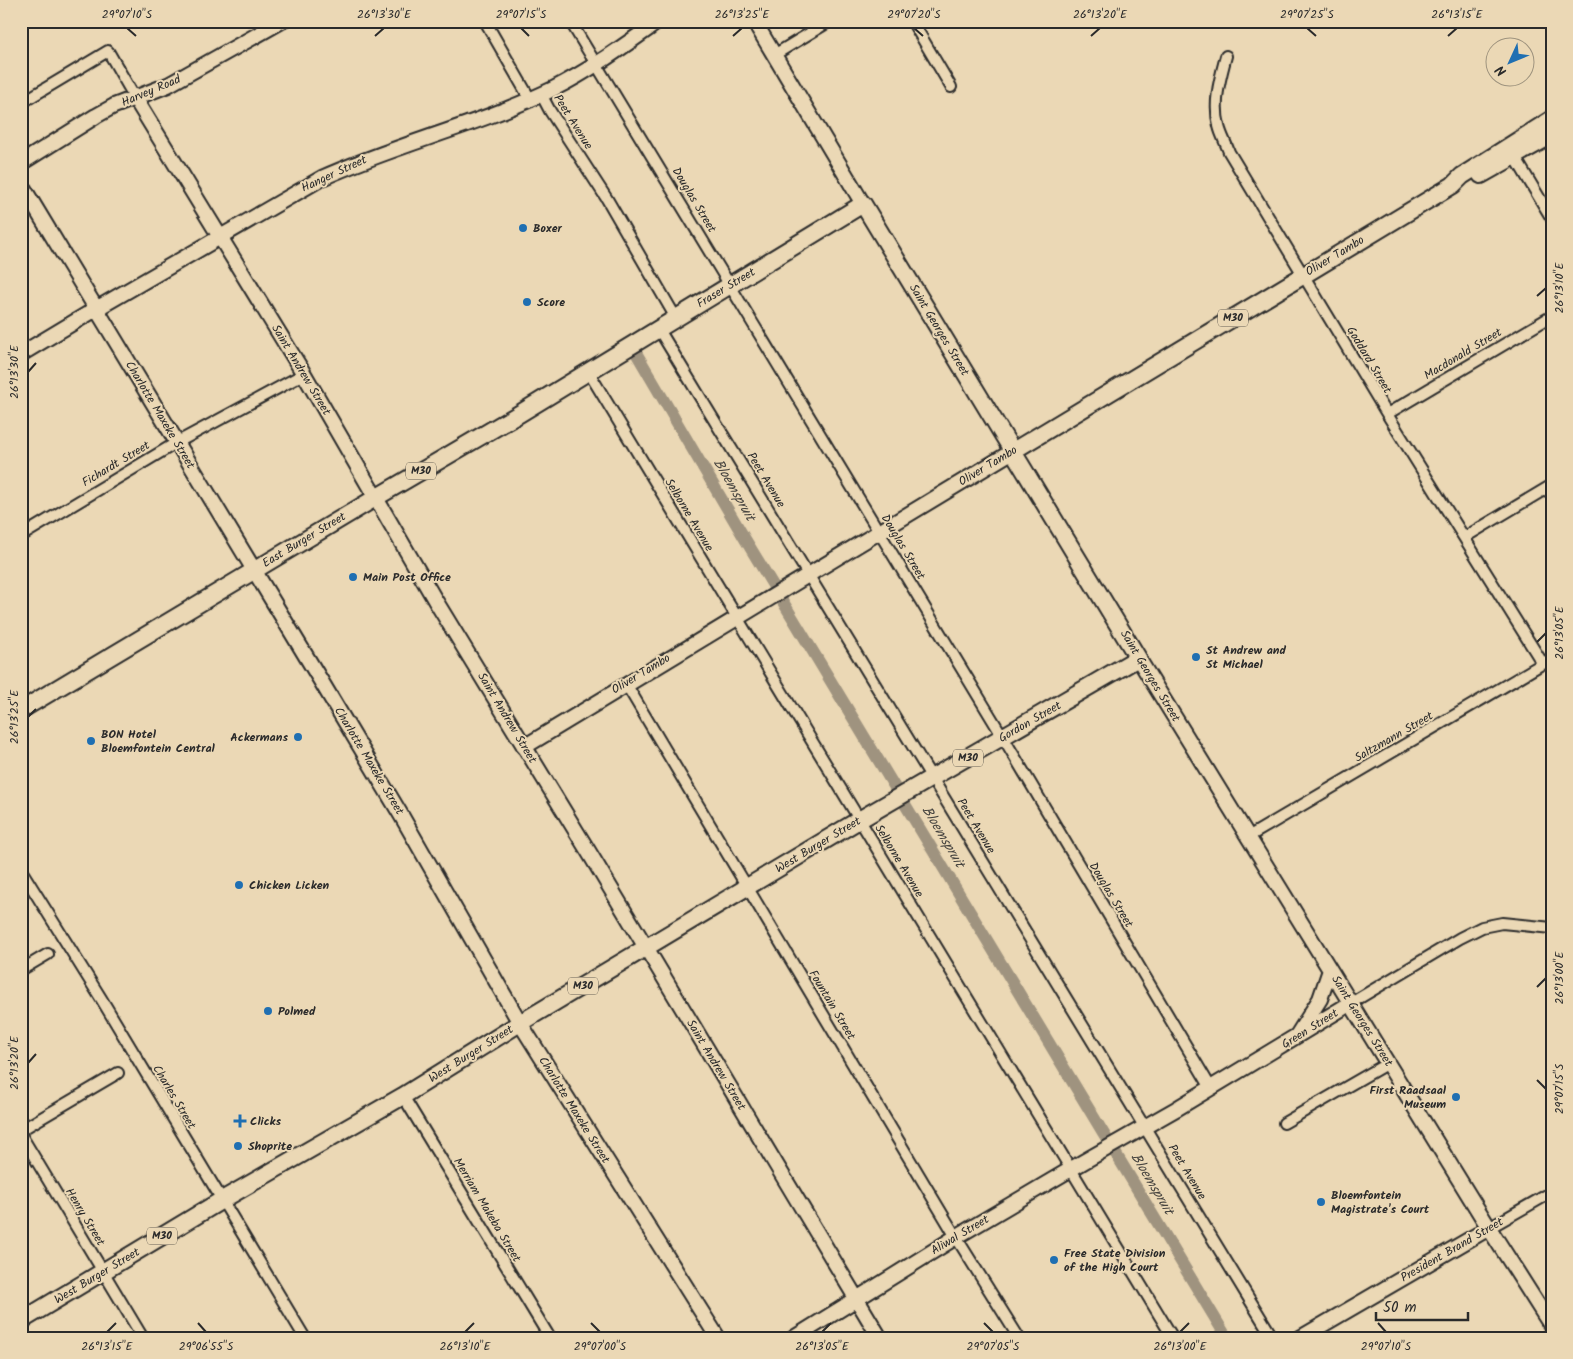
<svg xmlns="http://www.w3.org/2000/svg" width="1573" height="1359" font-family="Kalam,sans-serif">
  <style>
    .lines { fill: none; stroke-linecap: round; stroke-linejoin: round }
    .canal { stroke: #9f937f; stroke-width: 12 }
    .street-casing { stroke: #2b2b2b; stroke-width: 14 }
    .secondary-casing { stroke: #2b2b2b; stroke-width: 18 }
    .primary-casing { stroke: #2b2b2b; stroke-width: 20 }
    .street { stroke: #ebd8b5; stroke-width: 10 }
    .secondary { stroke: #ebd8b5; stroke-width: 14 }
    .primary { stroke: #ebd8b5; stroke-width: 16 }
    .rail-casing { stroke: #2b2b2b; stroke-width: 5.5 }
    .rail { stroke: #ebd8b5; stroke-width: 4; stroke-dasharray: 11; stroke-linecap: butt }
    .ticks { fill: none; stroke: #2b2b2b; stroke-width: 2 }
    .poi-dot { fill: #1f6fb2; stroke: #ebd8b5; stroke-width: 2 }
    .labels { text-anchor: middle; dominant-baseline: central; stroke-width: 4; stroke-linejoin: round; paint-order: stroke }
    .shield { fill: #ebd8b5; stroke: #655f54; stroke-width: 1 }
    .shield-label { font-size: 11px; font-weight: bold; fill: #2b2b2b }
    .street-label { font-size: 12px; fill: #2b2b2b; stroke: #ebd8b5 }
    .poi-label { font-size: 12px; font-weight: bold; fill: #2b2b2b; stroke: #ebd8b5; text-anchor: start }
    .water-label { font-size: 14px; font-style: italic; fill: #484540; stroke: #ebd8b5 }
    .neatline { fill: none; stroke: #2b2b2b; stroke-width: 2 }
    .ticks-label { font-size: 12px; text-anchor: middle; fill: #2b2b2b }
  </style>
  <rect width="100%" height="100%" fill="#ebd8b5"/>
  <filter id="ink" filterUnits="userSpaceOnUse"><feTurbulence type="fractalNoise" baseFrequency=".02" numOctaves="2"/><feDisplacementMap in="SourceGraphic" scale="10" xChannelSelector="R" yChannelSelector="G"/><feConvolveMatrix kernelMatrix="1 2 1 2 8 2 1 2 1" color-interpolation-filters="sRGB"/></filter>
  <g filter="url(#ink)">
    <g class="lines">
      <!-- canal -->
      <path class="canal" d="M635 351 745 539 1227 1338"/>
      <!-- street casing -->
      <g class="street-casing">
        <path id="street" d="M485 21 530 99
          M570 21 1003 737 1211 1088
          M912 21 951 87
          M774 55 830 21
          M1226 56C1220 79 1213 102 1219 126 1221 135 1226 143 1229 152L1387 414 1543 664
          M541 94 550 111 607 199 676 318
          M21 103 108 51 135 98
          M1515 157 1552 219
          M658 328 1273 1338
          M588 371 1173 1338
          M1387 414 1552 316
          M21 536 176 443 304 374
          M1465 537 1552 485
          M626 684 956 1237 1019 1338
          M1248 837 1552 658
          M21 870 102 1000 305 1338
          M21 970 48 954
          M1351 1003 1460 938 1482 927 1502 923 1552 928
          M403 1096 550 1338
          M1284 1123 1388 1063
          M21 1130 118 1073
          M21 1135 143 1338
          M1489 1228 1552 1192"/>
      </g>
      <!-- secondary casing -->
      <g class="secondary-casing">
        <path id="secondary" d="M754 21 863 204
          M135 98 304 374 435 600 590 854 880 1338
          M21 163 96 116 114 106 168 85 282 21
          M21 184 315 671 401 815 520 1023 718 1338
          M21 354 96 309 322 178C397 144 479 125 553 89 591 70 625 45 659 21
          M1138 658 1489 1228 1552 1327
          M524 747 1013 451
          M1298 1034 1320 999 1330 970
          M794 1338 956 1237 1083 1162 1176 1109 1351 1003
          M1300 1338 1489 1228"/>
      </g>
      <!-- primary casing -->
      <g class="primary-casing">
        <path id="primary" d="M1481 175 1552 135
          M1013 451 1453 185 1462 176 1552 119
          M21 710 377 497 519 414 863 204 1138 658 859 820 520 1023 403 1096 222 1200 21 1321"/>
      </g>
      <!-- street -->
      <use href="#street" class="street"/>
      <!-- secondary -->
      <use href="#secondary" class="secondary"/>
      <!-- primary -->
      <use href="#primary" class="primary"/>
      <!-- rail casing -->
      <g class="rail-casing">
        <path id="rail" d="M21 24 25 21"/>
      </g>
      <!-- rail -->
      <use href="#rail" class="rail"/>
    </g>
  </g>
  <!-- ticks -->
  <path class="ticks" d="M127 28 136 36M521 28 529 36M914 28 923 36M1307 28 1316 36M375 36 384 28M733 36 742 28M1091 36 1100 28M1448 36 1457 28M1537 296 1546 288M28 372 36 363M1537 642 1546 633M28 717 36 709M1537 987 1546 978M28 1063 36 1054M1537 1080 1546 1089M198 1323 206 1332M591 1323 600 1332M984 1323 993 1332M1378 1323 1386 1332M107 1332 116 1323M465 1332 474 1323M822 1332 831 1323M1180 1332 1189 1323"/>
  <!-- markers -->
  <g class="poi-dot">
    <circle cx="523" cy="228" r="5"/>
    <circle cx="527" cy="302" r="5"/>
    <circle cx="353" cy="577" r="5"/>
    <circle cx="1196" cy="657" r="5"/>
    <circle cx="298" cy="737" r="5"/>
    <circle cx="91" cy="741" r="5"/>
    <circle cx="239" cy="885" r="5"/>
    <circle cx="268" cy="1011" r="5"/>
    <circle cx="1456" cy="1097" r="5"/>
    <path d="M237.5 1113.5h5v5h5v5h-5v5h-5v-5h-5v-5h5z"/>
    <circle cx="238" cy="1146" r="5"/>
    <circle cx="1321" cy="1202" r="5"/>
    <circle cx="1054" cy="1260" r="5"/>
  </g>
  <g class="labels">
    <!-- shield labels -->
    <g class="shield">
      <rect x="1218" y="309.5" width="30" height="17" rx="4"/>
      <rect x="406" y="462.5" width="30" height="17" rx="4"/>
      <rect x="953" y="749.5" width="30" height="17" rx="4"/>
      <rect x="568" y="977.5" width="30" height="17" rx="4"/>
      <rect x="147" y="1227.5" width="30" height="17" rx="4"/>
    </g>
    <g class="shield-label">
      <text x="1233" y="318">M30</text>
      <text x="421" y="471">M30</text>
      <text x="968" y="758">M30</text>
      <text x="583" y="986">M30</text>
      <text x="162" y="1236">M30</text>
    </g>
    <!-- street labels -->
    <g class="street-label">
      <text transform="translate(151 91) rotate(-23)">Harvey Road</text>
      <text transform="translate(573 122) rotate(58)">Peet Avenue</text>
      <text transform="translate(334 174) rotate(-25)">Hanger Street</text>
      <text transform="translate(694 200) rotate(59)">Douglas Street</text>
      <text transform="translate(1335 256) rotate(-31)">Oliver Tambo</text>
      <text transform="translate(726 288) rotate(-31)">Fraser Street</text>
      <text transform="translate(939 330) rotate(59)">Saint Georges Street</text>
      <text transform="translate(1463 354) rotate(-31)">Macdonald Street</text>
      <text transform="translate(1369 360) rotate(59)">Goddard Street</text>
      <text transform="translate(301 370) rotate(59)">Saint Andrew Street</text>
      <text transform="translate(160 415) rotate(59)">Charlotte Maxeke Street</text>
      <text transform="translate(116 464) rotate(-31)">Fichardt Street</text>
      <text transform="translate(988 466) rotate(-31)">Oliver Tambo</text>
      <text transform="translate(766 480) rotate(59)">Peet Avenue</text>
      <text transform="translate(689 515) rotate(59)">Selborne Avenue</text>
      <text transform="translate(304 540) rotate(-31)">East Burger Street</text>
      <text transform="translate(903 547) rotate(59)">Douglas Street</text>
      <text transform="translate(641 674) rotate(-31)">Oliver Tambo</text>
      <text transform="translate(1150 676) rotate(59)">Saint Georges Street</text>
      <text transform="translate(507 718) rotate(59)">Saint Andrew Street</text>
      <text transform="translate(1030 722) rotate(-30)">Gordon Street</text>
      <text transform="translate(1394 737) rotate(-30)">Saltzmann Street</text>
      <text transform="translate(369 761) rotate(59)">Charlotte Maxeke Street</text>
      <text transform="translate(976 826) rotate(59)">Peet Avenue</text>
      <text transform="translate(818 845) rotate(-31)">West Burger Street</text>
      <text transform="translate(899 861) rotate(59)">Selborne Avenue</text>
      <text transform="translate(1111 895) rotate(59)">Douglas Street</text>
      <text transform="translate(832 1005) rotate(59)">Fountain Street</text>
      <text transform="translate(1362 1021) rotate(58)">Saint Georges Street</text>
      <text transform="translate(1310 1029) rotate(-32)">Green Street</text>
      <text transform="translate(471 1054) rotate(-32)">West Burger Street</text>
      <text transform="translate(716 1065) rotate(59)">Saint Andrew Street</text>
      <text transform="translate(174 1097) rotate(59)">Charles Street</text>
      <text transform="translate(574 1110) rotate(58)">Charlotte Maxeke Street</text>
      <text transform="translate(1187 1172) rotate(59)">Peet Avenue</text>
      <text transform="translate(487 1210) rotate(59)">Merriam Makeba Street</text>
      <text transform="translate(85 1217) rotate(59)">Henry Street</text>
      <text transform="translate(960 1235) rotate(-31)">Aliwal Street</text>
      <text transform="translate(1452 1250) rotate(-30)">President Brand Street</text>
      <text transform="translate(97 1276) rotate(-31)">West Burger Street</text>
    </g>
    <!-- poi labels -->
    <g class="poi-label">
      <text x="533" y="228">Boxer</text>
      <text x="537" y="302">Score</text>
      <text x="363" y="577">Main Post Office</text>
      <text x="1206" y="650">St Andrew and<tspan x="1206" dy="14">St Michael</tspan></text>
      <text x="101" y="734">BON Hotel<tspan x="101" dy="14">Bloemfontein Central</tspan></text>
      <text x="288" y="737" text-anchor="end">Ackermans</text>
      <text x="249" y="885">Chicken Licken</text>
      <text x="278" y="1011">Polmed</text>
      <text x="1446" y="1090" text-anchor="end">First Raadsaal<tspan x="1446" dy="14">Museum</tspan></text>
      <text x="250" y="1121">Clicks</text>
      <text x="248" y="1146">Shoprite</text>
      <text x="1331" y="1195">Bloemfontein<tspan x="1331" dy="14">Magistrate's Court</tspan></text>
      <text x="1064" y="1253">Free State Division<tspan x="1064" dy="14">of the High Court</tspan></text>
    </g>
    <!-- water labels -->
    <g class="water-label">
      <text transform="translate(734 490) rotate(60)">Bloemspruit</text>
      <text transform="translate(943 837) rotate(59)">Bloemspruit</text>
      <text transform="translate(1152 1184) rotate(59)">Bloemspruit</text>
    </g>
  </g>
  <!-- margin -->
  <rect width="1573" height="1359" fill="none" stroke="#ebd8b5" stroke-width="55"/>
  <!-- north arrow -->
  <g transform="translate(1510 62) rotate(226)"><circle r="24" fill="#ebd8b5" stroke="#9e937e"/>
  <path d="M0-4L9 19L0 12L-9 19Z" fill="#1f6fb2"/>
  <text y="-8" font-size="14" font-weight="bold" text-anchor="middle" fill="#2b2b2b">N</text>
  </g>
  <!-- scale -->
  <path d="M1376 1312v8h92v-8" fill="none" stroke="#2b2b2b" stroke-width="2.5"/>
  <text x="1383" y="1312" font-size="15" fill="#2b2b2b" stroke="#ebd8b5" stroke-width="4" paint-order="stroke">50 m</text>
  <rect x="28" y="28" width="1518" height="1304" class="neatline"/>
  <g class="ticks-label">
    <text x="127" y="18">29°07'10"S</text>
    <text x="384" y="18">26°13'30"E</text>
    <text x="521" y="18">29°07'15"S</text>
    <text x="742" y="18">26°13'25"E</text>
    <text x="914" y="18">29°07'20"S</text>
    <text x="1100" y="18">26°13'20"E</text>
    <text x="1307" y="18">29°07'25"S</text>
    <text x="1457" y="18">26°13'15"E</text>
    <text transform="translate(1559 288) rotate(-90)" y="4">26°13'10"E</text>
    <text transform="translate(14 372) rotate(-90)" y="4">26°13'30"E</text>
    <text transform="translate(1559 633) rotate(-90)" y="4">26°13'05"E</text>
    <text transform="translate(14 717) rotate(-90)" y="4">26°13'25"E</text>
    <text transform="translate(1559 978) rotate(-90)" y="4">26°13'00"E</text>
    <text transform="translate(14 1063) rotate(-90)" y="4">26°13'20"E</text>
    <text transform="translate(1559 1089) rotate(-90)" y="4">29°07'15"S</text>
    <text x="107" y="1350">26°13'15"E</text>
    <text x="206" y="1350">29°06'55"S</text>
    <text x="465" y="1350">26°13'10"E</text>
    <text x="600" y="1350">29°07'00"S</text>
    <text x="822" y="1350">26°13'05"E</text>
    <text x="993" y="1350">29°07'05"S</text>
    <text x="1180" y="1350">26°13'00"E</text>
    <text x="1386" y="1350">29°07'10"S</text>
  </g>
</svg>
